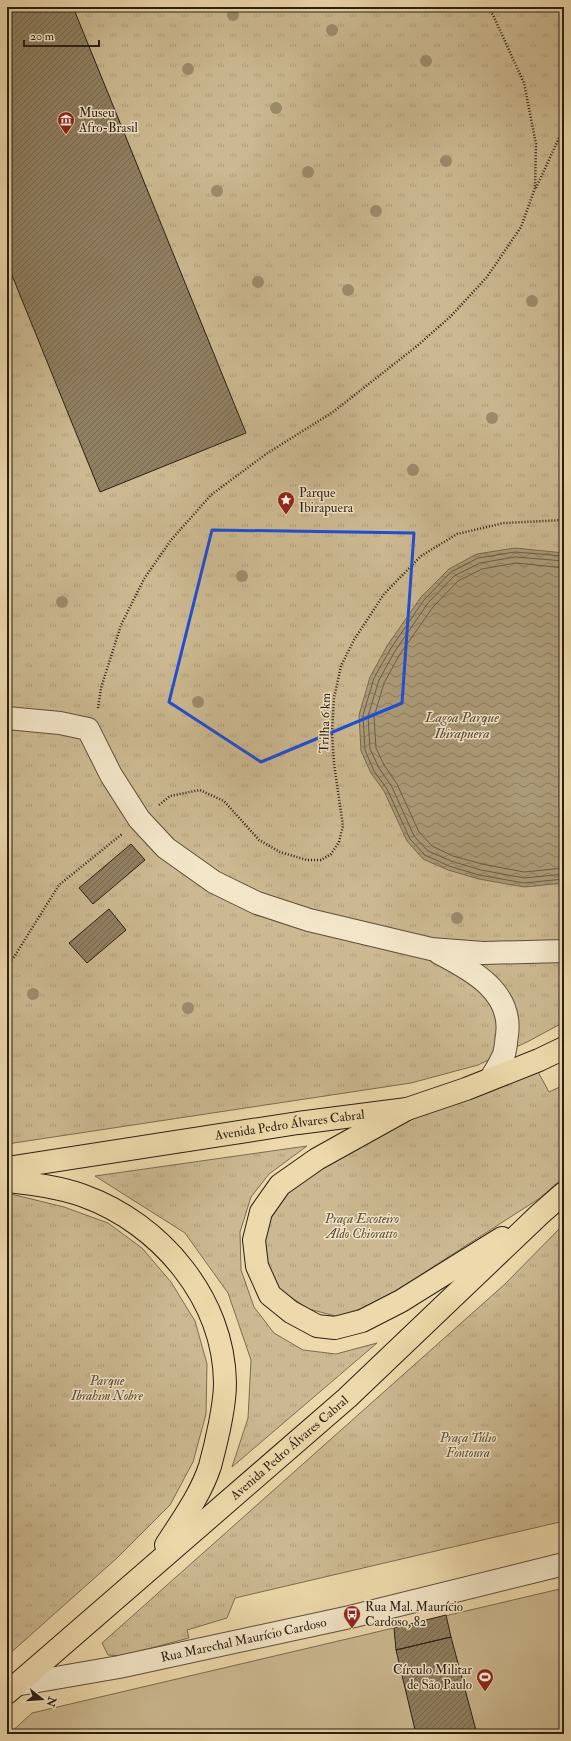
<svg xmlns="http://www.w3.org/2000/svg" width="571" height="1741" font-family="'IM FELL Double Pica',serif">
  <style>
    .green { fill: #ccb991; stroke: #7c6c52 }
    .park { fill: url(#park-tufts); stroke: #7c6c52 }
    .water { fill: url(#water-waves); stroke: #78694f }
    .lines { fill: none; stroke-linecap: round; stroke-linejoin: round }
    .shore { stroke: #6b5c45; stroke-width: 1 }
    .building { fill: url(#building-hatch); stroke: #2b1f13 }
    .minor-casing { stroke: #5c4e39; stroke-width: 24 }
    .major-casing { stroke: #2b1f13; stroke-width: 24 }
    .path { stroke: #2b1f13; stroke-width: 2.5; stroke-dasharray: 1 2; stroke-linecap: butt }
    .minor { stroke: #f3e6c8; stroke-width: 22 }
    .major { stroke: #edd9ab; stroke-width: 22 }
    .tree { fill: #9d8c6c }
    .marked { fill: none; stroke: #1d4ed8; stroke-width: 3; stroke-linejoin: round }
    .labels { text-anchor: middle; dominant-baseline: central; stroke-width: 3; stroke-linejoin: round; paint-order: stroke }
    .poi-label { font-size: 13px; fill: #2b1f13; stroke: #f3e6c8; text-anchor: start }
    .street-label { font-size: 13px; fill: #2b1f13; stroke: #f3e6c8 }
    .park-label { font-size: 13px; font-style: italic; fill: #5b4d39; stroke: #f3e6c8 }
    .water-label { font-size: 14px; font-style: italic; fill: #584a36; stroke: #f3e6c8 }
  </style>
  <defs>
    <pattern id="park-tufts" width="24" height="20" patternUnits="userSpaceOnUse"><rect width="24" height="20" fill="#ccb991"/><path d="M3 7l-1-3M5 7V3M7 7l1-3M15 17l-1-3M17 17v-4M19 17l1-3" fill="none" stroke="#af9f7c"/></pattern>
    <pattern id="water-waves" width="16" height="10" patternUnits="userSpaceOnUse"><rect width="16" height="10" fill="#ab9a77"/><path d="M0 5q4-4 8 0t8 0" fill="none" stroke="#8b7d60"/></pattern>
    <pattern id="building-hatch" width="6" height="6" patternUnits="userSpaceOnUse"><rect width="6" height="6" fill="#908062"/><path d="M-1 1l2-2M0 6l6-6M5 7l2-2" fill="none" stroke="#766850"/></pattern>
  </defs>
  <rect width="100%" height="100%" fill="#edd9ab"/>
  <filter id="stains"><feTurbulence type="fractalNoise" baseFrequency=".005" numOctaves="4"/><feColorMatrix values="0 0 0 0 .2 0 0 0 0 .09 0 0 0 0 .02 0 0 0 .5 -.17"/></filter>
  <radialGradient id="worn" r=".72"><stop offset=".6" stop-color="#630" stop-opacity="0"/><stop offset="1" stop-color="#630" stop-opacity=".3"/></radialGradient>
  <!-- green -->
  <path class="green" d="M564 1588V1734H9L32 1713Z"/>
  <!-- park -->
  <path class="park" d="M7 7H564V1022L529 1041 478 1065 411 1083 7 1144Z
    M536 1068 549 1092 564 1085V1177L540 1198 397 1290 364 1308 335 1316 309 1309 281 1291 272 1276 264 1257 266 1226 279 1197 322 1166 414 1116Z
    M307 1146 269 1174 251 1197 240 1232 241 1270 254 1307 274 1333 303 1350 336 1354 377 1343 232 1467 248 1418 251 1360 228 1293 185 1233 95 1176Z
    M7 1193 64 1207 108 1223 142 1248 171 1282 195 1321 207 1364 206 1414 193 1462 170 1505 117 1558 7 1656Z
    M564 1224V1521L235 1598 227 1618 187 1630 189 1638 121 1656 108 1655 102 1643 505 1284Z"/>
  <!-- water -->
  <path class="water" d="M515 548 564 553V883L524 887 479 879 448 870 423 859 407 841 384 791 371 773 361 751 359 715 370 677 387 646 421 597 449 569 477 554Z"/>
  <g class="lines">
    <!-- shore -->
    <path class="shore" d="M564 556 515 552 478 558 451 572 424 600 391 648 374 678 363 715 365 750 374 771 387 789 410 839 425 855 449 866 479 875 524 883 564 879
      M564 561 515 557 480 563 454 576 428 603 395 651 379 680 368 716 370 749 379 768 392 787 414 836 428 851 451 861 481 870 524 878 564 874
      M564 568 516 563 482 569 458 581 433 607 400 654 384 683 374 717 376 748 384 765 397 784 419 832 432 846 453 856 482 864 524 872 564 868"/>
  </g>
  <!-- building -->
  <path class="building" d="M7 7H73L246 433 100 492 7 263Z
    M131 844 145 860 93 904 79 888Z
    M109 909 126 930 87 963 69 943Z
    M446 1615 451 1637 396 1650 394 1628Z
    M451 1637 477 1734H416L396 1650Z"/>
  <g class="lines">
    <!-- minor casing -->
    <g class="minor-casing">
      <g id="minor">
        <path d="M7 718 60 723 88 729 111 775 139 819 166 848 214 882 257 903 309 920 431 949 483 953 564 951"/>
        <path d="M439 953C472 970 513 992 507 1035 506 1041 506 1048 504 1054 501 1062 496 1070 491 1078"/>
        <path id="s1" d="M15 1685 119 1667 350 1617 564 1564"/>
      </g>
    </g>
    <!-- major casing -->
    <g class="major-casing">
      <g id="major">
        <path d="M407 1109 317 1159 280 1185 261 1212 254 1240 257 1266 270 1295 291 1312 317 1326 335 1328 362 1321 401 1301 502 1238"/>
        <path id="s2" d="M7 1168 298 1123 407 1109 466 1089 539 1060 564 1048"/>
        <path d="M7 1181C33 1184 60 1187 84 1196 161 1224 224 1299 225 1383 225 1405 216 1444 210 1466 201 1494 182 1520 166 1545"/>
        <path id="s3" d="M7 1693 347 1398 540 1214 564 1193"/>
      </g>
    </g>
    <!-- path -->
    <path class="path" d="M536 188 564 127
      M564 234 562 239 564 252
      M98 708 101 688 121 625 144 579 171 540 211 495 266 454 333 412 417 346 450 317 487 277 521 227 535 188 536 144 524 83 493 15 487 7
      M159 805 170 796 200 790 224 801 259 840 280 852 307 860H321L331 854 339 842 343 826 334 764 332 733 334 698 341 666 354 640 384 594 421 556 457 534 504 523 564 520
      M7 964 14 957 59 885 122 834"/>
    <!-- minor -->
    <use href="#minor" class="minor"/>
    <!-- major -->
    <use href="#major" class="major"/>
  </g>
  <!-- trees -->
  <g class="tree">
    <circle cx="233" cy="15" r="6"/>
    <circle cx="332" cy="30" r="6"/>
    <circle cx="426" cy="61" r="6"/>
    <circle cx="188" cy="69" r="6"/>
    <circle cx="276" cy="108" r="6"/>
    <circle cx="446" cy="161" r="6"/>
    <circle cx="308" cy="172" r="6"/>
    <circle cx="217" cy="191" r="6"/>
    <circle cx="376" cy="211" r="6"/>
    <circle cx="258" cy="282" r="6"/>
    <circle cx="348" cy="290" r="6"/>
    <circle cx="532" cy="301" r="6"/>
    <circle cx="492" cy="418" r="6"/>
    <circle cx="413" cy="470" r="6"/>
    <circle cx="242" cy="576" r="6"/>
    <circle cx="62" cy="602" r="6"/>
    <circle cx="198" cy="702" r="6"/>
    <circle cx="457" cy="918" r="6"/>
    <circle cx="33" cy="994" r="6"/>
    <circle cx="188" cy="1008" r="6"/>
  </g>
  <!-- marked area -->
  <path class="marked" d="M212 530 414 533 402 703 261 762 169 702Z"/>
  <!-- icons -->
  <defs>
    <g id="museum-pin" transform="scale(0.9)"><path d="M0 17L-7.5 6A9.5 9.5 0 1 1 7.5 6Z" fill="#8f2418" stroke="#f3e6c8"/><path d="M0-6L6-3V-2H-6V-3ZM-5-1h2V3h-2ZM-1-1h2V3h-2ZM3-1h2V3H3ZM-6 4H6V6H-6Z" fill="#fff"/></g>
    <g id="sight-pin" transform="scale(0.9)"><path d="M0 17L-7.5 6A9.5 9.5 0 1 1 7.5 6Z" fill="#8f2418" stroke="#f3e6c8"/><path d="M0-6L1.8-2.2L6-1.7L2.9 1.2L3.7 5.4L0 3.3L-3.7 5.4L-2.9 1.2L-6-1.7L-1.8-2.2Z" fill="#fff"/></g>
    <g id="bus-pin" transform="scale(0.9)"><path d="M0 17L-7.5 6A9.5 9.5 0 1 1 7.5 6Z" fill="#8f2418" stroke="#f3e6c8"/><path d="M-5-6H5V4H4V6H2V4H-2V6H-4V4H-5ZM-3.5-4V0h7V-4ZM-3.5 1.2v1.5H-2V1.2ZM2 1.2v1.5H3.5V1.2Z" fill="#fff"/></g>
    <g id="stadium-pin" transform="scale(0.9)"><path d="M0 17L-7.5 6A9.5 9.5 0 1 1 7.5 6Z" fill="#8f2418" stroke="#f3e6c8"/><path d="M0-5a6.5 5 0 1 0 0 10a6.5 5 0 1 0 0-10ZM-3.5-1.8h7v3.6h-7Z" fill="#fff"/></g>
  </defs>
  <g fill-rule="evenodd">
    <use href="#museum-pin" x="66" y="120"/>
    <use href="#sight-pin" x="286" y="500"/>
    <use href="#bus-pin" x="352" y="1614"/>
    <use href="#stadium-pin" x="485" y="1677"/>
  </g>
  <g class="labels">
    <!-- poi labels -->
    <g class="poi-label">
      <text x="79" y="113">Museu<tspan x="79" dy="15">Afro-Brasil</tspan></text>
      <text x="299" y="493">Parque<tspan x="299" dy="15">Ibirapuera</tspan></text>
      <text x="365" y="1607">Rua Mal. Maurício<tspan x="365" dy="15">Cardoso, 82</tspan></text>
      <text x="472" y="1670" text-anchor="end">Círculo Militar<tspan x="472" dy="15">de São Paulo</tspan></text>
    </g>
    <!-- street labels -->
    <g class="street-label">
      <text transform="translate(325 723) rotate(-88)">Trilha 6 km</text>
      <text stroke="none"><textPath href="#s2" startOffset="286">Avenida Pedro Álvares Cabral</textPath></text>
      <text stroke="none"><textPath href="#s3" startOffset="374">Avenida Pedro Álvares Cabral</textPath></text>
      <text stroke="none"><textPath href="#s1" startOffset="233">Rua Marechal Maurício Cardoso</textPath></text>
    </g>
    <!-- park labels -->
    <g class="park-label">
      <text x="362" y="1219">Praça Escoteiro<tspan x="362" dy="15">Aldo Chioratto</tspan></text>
      <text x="107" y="1381">Parque<tspan x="107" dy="15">Ibrahim Nobre</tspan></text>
      <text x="468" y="1438">Praça Túlio<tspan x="468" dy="15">Fontoura</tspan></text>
    </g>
    <!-- water labels -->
    <g class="water-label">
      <text x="462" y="717">Lagoa Parque<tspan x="462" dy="16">Ibirapuera</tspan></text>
    </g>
  </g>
  <!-- margin -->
  <rect width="571" height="1741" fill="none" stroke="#edd9ab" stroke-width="24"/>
  <rect x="8" y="8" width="555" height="1725" fill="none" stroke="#2b1f13" stroke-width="2"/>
  <rect x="12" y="12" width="547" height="1717" fill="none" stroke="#2b1f13"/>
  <!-- north arrow -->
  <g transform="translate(42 1699) rotate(107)" stroke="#f3e6c8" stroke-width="3" paint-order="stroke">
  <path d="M0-3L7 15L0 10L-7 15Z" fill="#2b1f13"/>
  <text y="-6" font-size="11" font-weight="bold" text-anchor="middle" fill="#2b1f13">N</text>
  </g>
  <!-- scale -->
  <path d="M24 40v6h75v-6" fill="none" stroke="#2b1f13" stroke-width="2"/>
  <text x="30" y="40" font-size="12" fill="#2b1f13" stroke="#f3e6c8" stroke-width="3" paint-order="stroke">20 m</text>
  <rect width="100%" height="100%" filter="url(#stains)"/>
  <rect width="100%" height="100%" fill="url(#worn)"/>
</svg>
